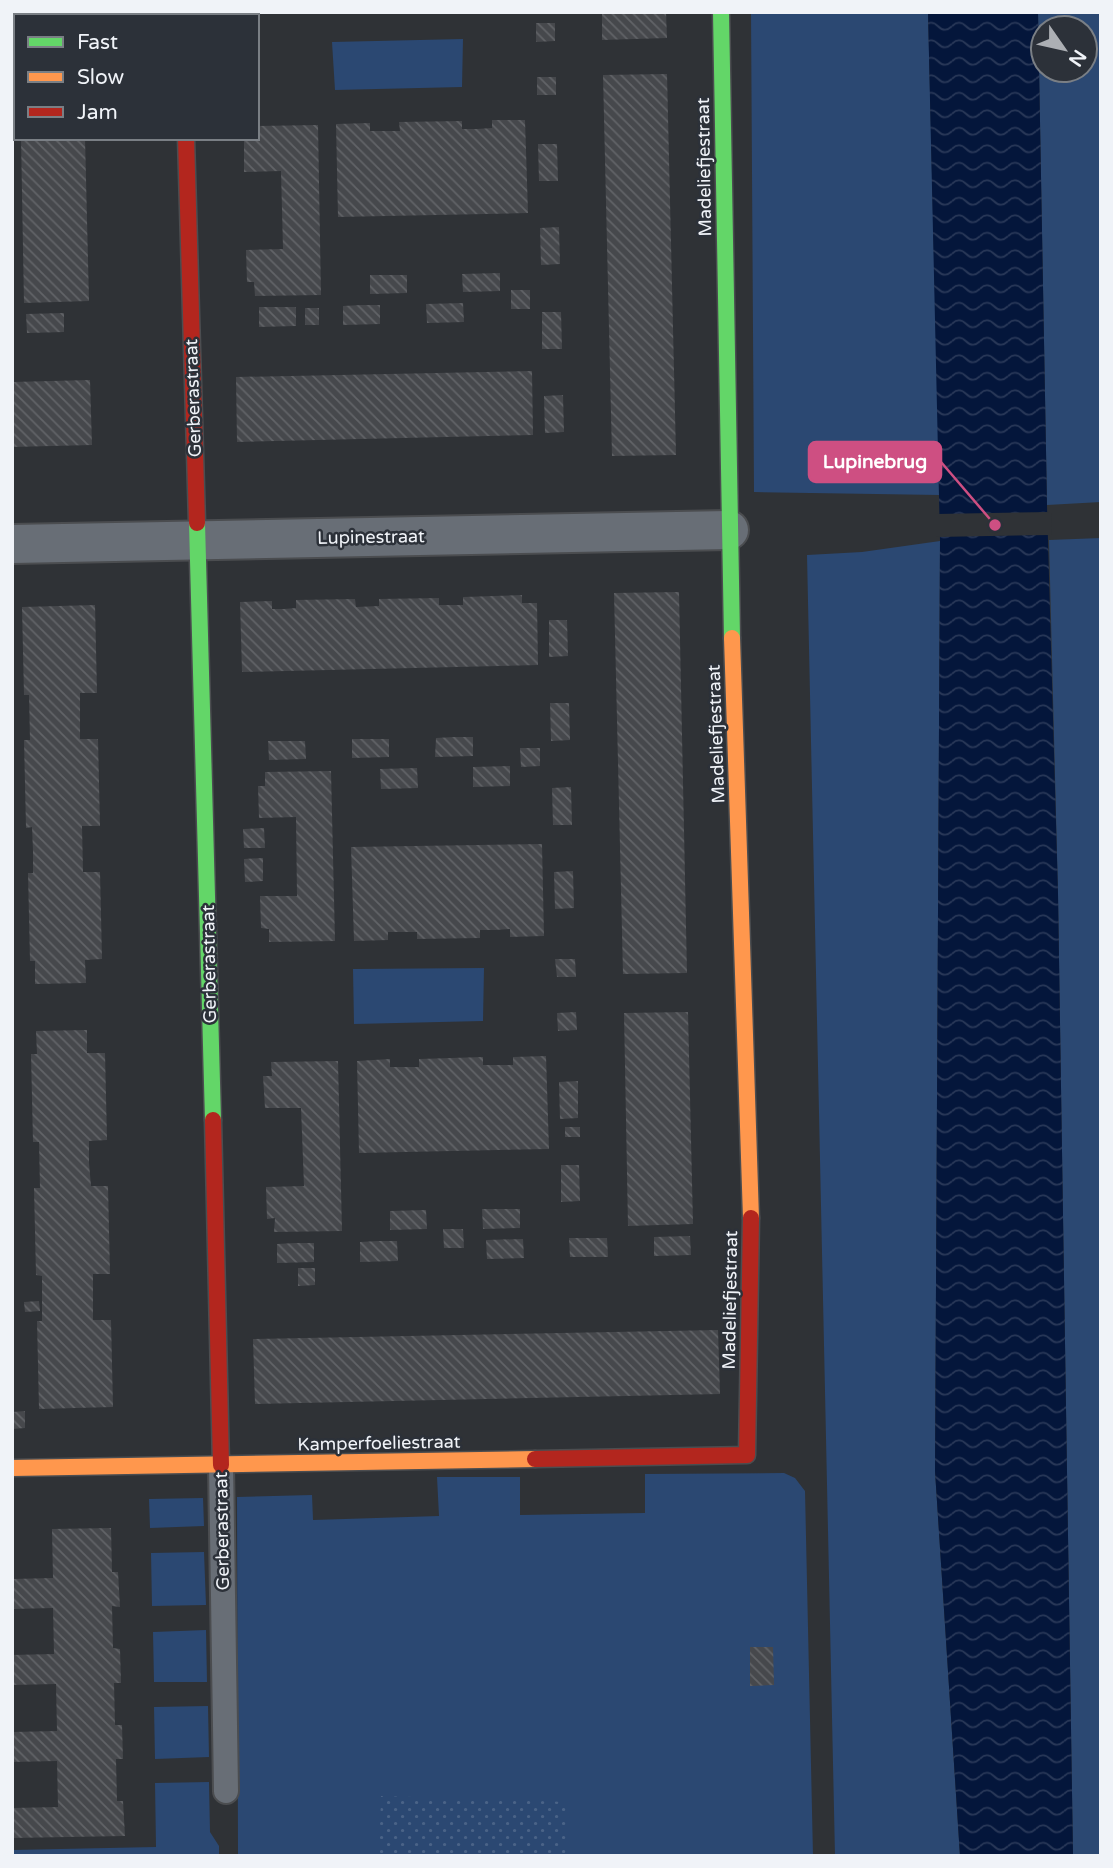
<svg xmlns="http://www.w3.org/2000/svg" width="1113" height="1868" font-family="'Varela Round',sans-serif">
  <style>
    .grass { fill: #2b4872; fill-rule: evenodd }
    .park { fill: url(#park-dots) }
    .water { fill: url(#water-waves) }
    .pier { fill: #2f3236 }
    .building { fill: url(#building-back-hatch) }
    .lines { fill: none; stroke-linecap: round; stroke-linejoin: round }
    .lane-casing { stroke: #4b4d50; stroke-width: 28 }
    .street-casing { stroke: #4b4d50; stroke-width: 42 }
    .fast-casing { stroke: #4b4d50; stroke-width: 19 }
    .slow-casing { stroke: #4b4d50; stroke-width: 19 }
    .jam-casing { stroke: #4b4d50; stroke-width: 19 }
    .lane { stroke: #686e76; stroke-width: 24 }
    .street { stroke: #686e76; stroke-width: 38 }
    .fast { stroke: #63d668; stroke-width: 16 }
    .slow { stroke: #ff974d; stroke-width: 16 }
    .jam { stroke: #b3261e; stroke-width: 16 }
    .labels { text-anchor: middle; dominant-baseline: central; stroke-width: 5; stroke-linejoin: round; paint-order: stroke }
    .street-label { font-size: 18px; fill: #f0f3f8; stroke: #2c3139 }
    .leader { fill: none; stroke: #ce4f82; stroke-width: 2.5 }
    .callout-dot { fill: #ce4f82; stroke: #2c3139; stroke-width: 2.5 }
    .callout { fill: #ce4f82; stroke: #ce4f82; stroke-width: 2.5 }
    .callout-label { font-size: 19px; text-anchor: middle; font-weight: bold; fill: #fff }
  </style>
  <defs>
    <pattern id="park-dots" width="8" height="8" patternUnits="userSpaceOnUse" patternTransform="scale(1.75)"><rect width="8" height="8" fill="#2b4872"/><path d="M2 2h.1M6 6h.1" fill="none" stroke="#4a6387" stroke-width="1.8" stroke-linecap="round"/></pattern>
    <pattern id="water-waves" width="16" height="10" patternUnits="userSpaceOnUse" patternTransform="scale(1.75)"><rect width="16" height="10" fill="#04163b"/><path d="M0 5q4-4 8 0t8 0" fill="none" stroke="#293858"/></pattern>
    <pattern id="building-back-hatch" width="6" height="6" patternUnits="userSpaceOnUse" patternTransform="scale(1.75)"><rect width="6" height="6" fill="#46484c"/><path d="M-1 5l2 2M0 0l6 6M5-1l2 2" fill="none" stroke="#616367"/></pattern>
  </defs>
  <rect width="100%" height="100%" fill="#2f3236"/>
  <!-- grass -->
  <path class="grass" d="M751 12H928L940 495 754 492Z
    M1038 12H1101V502L1047 505ZM1043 28H1085V70H1043Z
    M463 39 462 87 335 90 332 42Z
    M1101 538V1856H1073L1058 894 1049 540Z
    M940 541 935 1471 960 1856H835L807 555 862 552Z
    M484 968 483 1021 354 1024 353 969Z
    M784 1473 795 1478 805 1491 813 1856H238L237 1497 312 1495 313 1520 439 1516 437 1477H520V1515L645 1513V1474Z
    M203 1498 204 1526 150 1528 149 1499Z
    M204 1552 206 1605 152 1606 151 1553Z
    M206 1630 207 1682H154L153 1632Z
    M208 1706 209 1757 155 1759 154 1707Z
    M209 1782 210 1832 219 1846V1856H12V1850L156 1847 155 1783Z"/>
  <!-- park -->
  <path class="park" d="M381 1796 569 1802 568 1856H379Z"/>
  <!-- water -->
  <path class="water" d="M928 12H1038L1047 505 1058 894 1073 1856H960L935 1471 940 541Z"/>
  <!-- pier -->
  <path class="pier" d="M1051 512 1052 535 936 537V514Z"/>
  <!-- building -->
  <path class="building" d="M18 12H83V16H18Z
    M602 12H666L667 38 602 40Z
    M536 23H555V41L536 42Z
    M667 74 676 455 612 456 603 75Z
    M537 77H556V95H537Z
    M492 120H525L528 213 338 217 336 124 370 123V131H400L399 122 462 121V129H477L492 128Z
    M318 125 321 295 255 296 254 282H247L246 250 283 249 281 171 244 172V140L257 138V126Z
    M21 138H85L89 301 24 303Z
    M538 144H557L558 181H539Z
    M559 227 560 264 541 265 540 228Z
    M500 273V291L463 292 462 274Z
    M370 275H407V293L370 294Z
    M511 290H530V309H511Z
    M463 303 464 322 427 323 426 304Z
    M361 305H380V324L343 325V306Z
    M259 307H296V326L259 327Z
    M305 308H319V325H305Z
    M542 312H561L562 349H542Z
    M64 313V332L27 333 26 314Z
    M532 371 533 435 237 442 236 377Z
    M90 380 92 445 12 447V382Z
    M563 395 564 432 545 433 544 396Z
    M679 592 687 973 623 974 614 593Z
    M522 595V603H537L538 665 242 672 240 602 272 601V609H284L296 608V600L355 599 356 607 379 606V599L439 598V605H463V597Z
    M95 605 97 693H80V739H98L100 826H82L83 872H100L102 959 85 960 86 983 35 984V961H30L28 873H33V851L32 827 26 828 24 740H30L29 695H24L22 607Z
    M549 620H567L568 656 549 657Z
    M550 703H569L570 740 551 741Z
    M454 737H473V756L435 757 436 738Z
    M352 739H389V757L352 758Z
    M268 741H305L306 759 269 760Z
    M520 748H540V766L521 767Z
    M510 766V786L473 787V767Z
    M417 768 418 788 381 789 380 769Z
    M331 771 335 941 269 942V929L261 928 260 896H297L296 817 259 818 258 786H265V772Z
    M571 787 572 825H553L552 788Z
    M264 828 265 848H244L243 829Z
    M542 844 544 936 510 937V929L495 930H480V938L417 939V932H388V940L354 941 351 847Z
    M263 858V881L245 882 244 859Z
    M573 871 574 908 555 909 554 872Z
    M555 959H575L576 977H557Z
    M576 1012 577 1030 558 1031 557 1013Z
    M688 1012 693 1224 628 1226 624 1013Z
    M87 1030V1053H105L107 1140 89 1141V1163L91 1186H108L110 1274H93V1320H111L113 1407 39 1409 37 1321H42V1276L36 1275 34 1188H40L39 1142H33L31 1054H37L36 1031Z
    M546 1056 549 1149 359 1153 357 1061 390 1059V1067H419V1059L483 1057V1065H513V1057Z
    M338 1061 342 1231 274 1232 275 1218 267 1219 266 1187 304 1186 301 1108H265L263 1076H272L271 1062Z
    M578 1081V1118L560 1119 559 1082Z
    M565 1127H580V1137H565Z
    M561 1165H579L580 1201 561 1202Z
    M482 1209H520V1228L483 1229Z
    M426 1210 427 1229 390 1230V1211Z
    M443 1229H463L464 1248H444Z
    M690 1236 691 1255 654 1256V1237Z
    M569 1238H607L608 1257H570Z
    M523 1239 524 1258 487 1259 486 1240Z
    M378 1241H397L398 1261 360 1262V1242Z
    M295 1243H314V1262L277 1263V1244Z
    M298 1268H315V1285L298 1286Z
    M39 1301 40 1311 25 1312 24 1302Z
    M718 1330 720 1394 255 1404 253 1339Z
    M25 1411V1428L12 1429V1412Z
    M111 1528 112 1572H118L120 1607 112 1606 113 1648 120 1649 121 1683H114L115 1725H122L123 1759H116L117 1801H123L125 1836 12 1838V1808L58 1807 57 1761 12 1762V1732L57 1731 56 1684 12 1685V1655L54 1654 53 1608 12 1609V1579L53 1578 52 1529Z
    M750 1647H773L774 1685 750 1686Z"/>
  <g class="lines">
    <!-- lane casing -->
    <g class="lane-casing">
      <path id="lane" d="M221 1465 226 1791"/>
    </g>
    <!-- street casing -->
    <g class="street-casing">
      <path id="street" d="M183 12V16
        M12 544 729 530"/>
    </g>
    <!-- fast casing -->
    <g class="fast-casing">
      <path id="fast" d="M721 12 732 638
        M197 523 213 1120"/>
    </g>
    <!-- slow casing -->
    <g class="slow-casing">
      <path id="slow" d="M732 638 751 1218
        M12 1468 535 1459"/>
    </g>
    <!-- jam casing -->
    <g class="jam-casing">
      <path id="jam" d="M186 138 197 523
        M213 1120 221 1465
        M535 1459 747 1455 751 1218"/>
    </g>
    <!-- lane -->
    <use href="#lane" class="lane"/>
    <!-- street -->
    <use href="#street" class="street"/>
    <!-- fast -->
    <use href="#fast" class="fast"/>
    <!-- slow -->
    <use href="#slow" class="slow"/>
    <!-- jam -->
    <use href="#jam" class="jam"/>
  </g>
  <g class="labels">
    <!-- street labels -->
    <g class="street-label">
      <text transform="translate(704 167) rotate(-91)">Madeliefjestraat</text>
      <text transform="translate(193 398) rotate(-92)">Gerberastraat</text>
      <text transform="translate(371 537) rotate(-1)">Lupinestraat</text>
      <text transform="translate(716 734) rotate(-92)">Madeliefjestraat</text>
      <text transform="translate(209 964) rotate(-91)">Gerberastraat</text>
      <text transform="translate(730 1300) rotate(-89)">Madeliefjestraat</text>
      <text transform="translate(379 1443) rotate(-1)">Kamperfoeliestraat</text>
      <text transform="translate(222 1531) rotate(-91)">Gerberastraat</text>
    </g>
  </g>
  <!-- callouts -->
  <path class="leader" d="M995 525L941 462"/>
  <circle class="callout-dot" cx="995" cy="525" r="7"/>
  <rect class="callout" x="809" y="442" width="132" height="40" rx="7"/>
  <g class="callout-label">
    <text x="875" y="468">Lupinebrug</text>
  </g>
  <!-- border -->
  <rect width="1113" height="1868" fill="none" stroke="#f0f3f8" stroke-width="28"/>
  <!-- legend -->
  <rect x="14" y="14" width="245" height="126" fill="#2c3139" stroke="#7a7f85" stroke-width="2"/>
  <rect x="28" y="37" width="35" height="10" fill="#63d668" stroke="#7a7f85" stroke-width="2"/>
  <text x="77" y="49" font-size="21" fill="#f0f3f8">Fast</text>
  <rect x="28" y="72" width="35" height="10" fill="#ff974d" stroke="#7a7f85" stroke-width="2"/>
  <text x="77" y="84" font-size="21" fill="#f0f3f8">Slow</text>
  <rect x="28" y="107" width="35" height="10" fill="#b3261e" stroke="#7a7f85" stroke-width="2"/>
  <text x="77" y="119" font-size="21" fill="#f0f3f8">Jam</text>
  <!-- north arrow -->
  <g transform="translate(1064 49) rotate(124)"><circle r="33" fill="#2c3139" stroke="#7a7f85" stroke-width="2"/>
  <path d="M0-5L12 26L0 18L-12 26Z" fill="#acafb4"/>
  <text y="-10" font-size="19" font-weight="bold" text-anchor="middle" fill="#f0f3f8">N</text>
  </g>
</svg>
